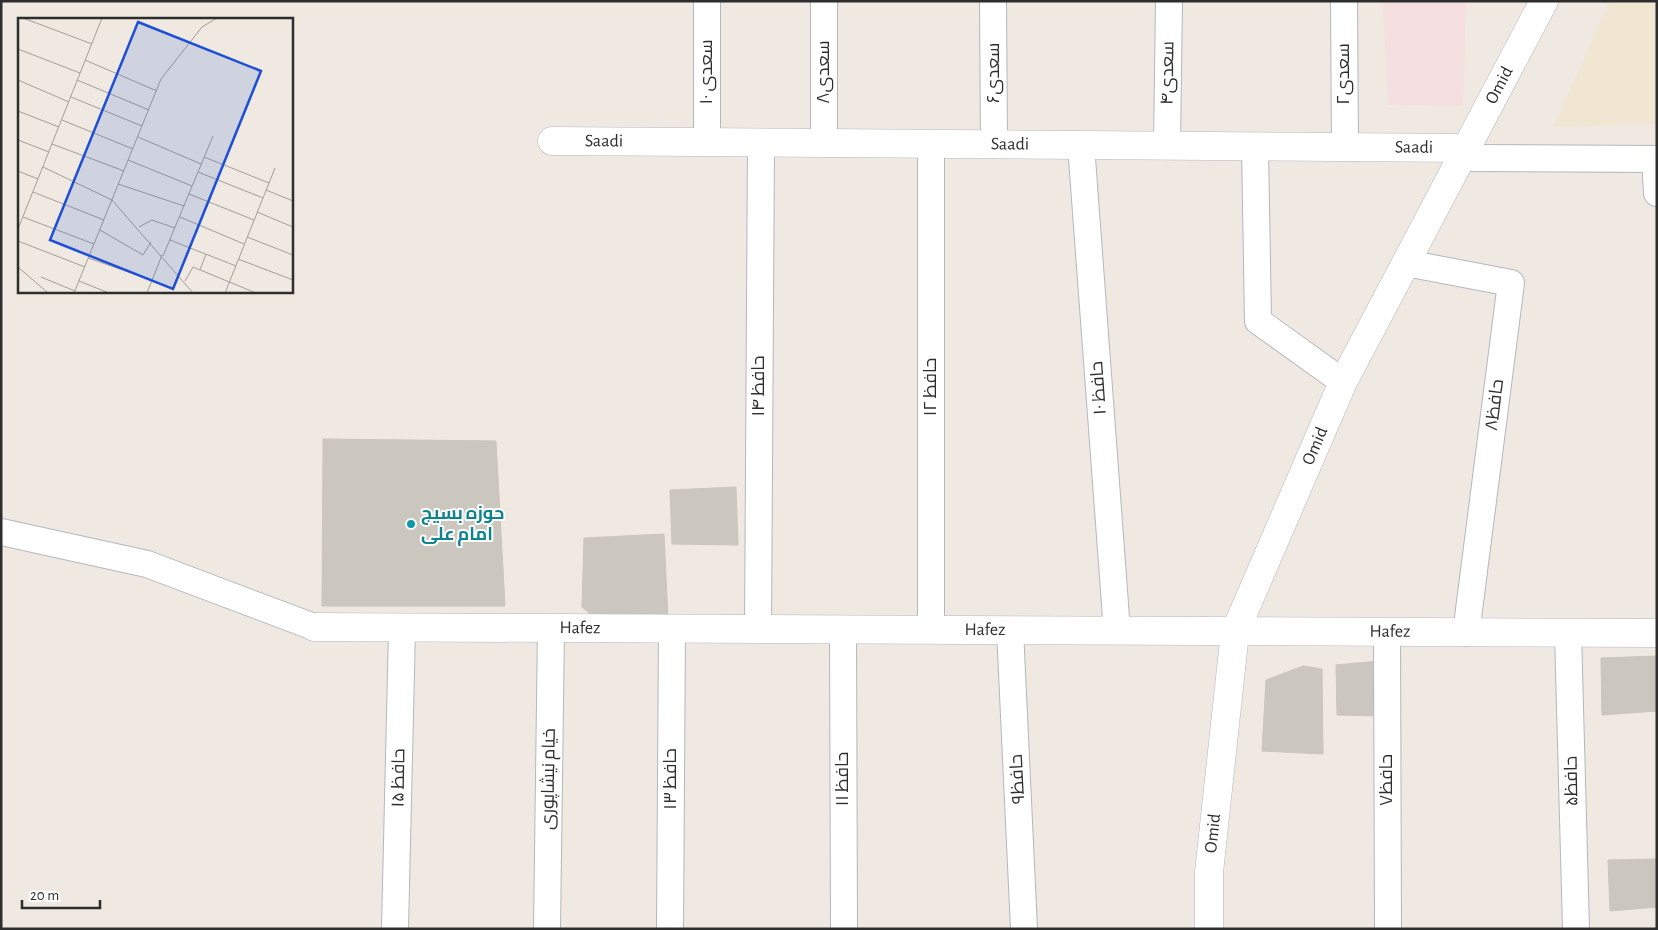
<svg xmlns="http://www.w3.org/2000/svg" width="1658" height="930" font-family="'Alegreya Sans',Cairo,sans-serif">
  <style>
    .education { fill: #f0e6d1 }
    .medical { fill: #f5dfe0 }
    .building { fill: #cbc7bf; stroke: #cbc5ba }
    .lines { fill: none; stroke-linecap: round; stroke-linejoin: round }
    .minor-casing { stroke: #b4b7c1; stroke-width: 28 }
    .tertiary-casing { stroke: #b4b7c1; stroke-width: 29 }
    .minor { stroke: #fff; stroke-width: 26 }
    .tertiary { stroke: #fff; stroke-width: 28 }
    .culture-dot { fill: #0f9aa8; stroke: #fff; stroke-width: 2 }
    .labels { text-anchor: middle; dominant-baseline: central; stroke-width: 4; stroke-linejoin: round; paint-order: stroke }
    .street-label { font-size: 18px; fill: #2e2e2e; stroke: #fff }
    .culture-label { font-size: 18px; font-weight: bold; fill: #0d838f; stroke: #fff; text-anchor: start }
    .inset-road { fill: none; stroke: #a29e99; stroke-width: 1 }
    .view { fill: #1d4ed8; fill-opacity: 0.15; stroke: #1d4ed8; stroke-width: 2.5 }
    .inset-edge { fill: none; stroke: #2e2e2e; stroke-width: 2.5 }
  </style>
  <rect width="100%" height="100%" fill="#efe9e1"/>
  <!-- education -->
  <path class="education" d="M1610 1H1657V124L1554 126Z"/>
  <!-- medical -->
  <path class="medical" d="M1383 1H1466L1463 106 1388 105Z"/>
  <!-- building -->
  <path class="building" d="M323 439 496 441 505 606H322Z
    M736 487 738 545 672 544 670 490Z
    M664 534 668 619 602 624 582 607 584 538Z
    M1657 656V711L1602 715 1601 658Z
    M1379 661V716L1337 715 1336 665Z
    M1303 666 1322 669 1323 754 1262 751 1266 680Z
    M1657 859V907L1610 911 1608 860Z"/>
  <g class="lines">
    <!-- minor casing -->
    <g class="minor-casing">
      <path id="minor" d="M707 1V142
        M993 1 994 145
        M1344 1 1345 147
        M824 143V1
        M931 144V630
        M1081 145 1117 631
        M1167 145 1169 1
        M1255 146 1258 321 1343 382
        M1461 158 1657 159
        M1655 159 1657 193
        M1406 263 1511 283 1466 633
        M1 532 147 564 314 627
        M758 629 761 143
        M843 630 844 929
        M1010 630 1024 929
        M1387 632 1388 929
        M1568 633 1576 929
        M395 929 402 628
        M547 929 551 628
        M670 929 672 629"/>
    </g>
    <!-- tertiary casing -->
    <g class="tertiary-casing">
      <g id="tertiary">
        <path id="s1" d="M552 141 1467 148"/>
        <path id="s2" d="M314 627 1657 633"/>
        <path id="s3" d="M1209 929V872L1235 632 1343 382 1544 1"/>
      </g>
    </g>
    <!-- minor -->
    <use href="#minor" class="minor"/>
    <!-- tertiary -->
    <use href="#tertiary" class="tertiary"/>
  </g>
  <!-- markers -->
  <circle class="culture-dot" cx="411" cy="524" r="5"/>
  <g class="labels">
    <!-- street labels -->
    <g class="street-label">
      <text transform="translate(707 72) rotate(-90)">سعدی ۱۰</text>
      <text transform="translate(824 72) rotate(-90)">سعدی۸</text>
      <text transform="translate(994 73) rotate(-90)">سعدی۶</text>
      <text transform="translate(1168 73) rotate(-89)">سعدی۴</text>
      <text transform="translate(1344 74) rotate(-90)">سعدی۲</text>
      <text stroke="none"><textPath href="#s3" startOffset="906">Omid</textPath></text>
      <text stroke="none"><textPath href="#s1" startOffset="52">Saadi</textPath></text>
      <text stroke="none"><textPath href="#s1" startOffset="458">Saadi</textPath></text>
      <text stroke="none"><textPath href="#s1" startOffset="862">Saadi</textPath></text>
      <text transform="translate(759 386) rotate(-90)">حافظ ۱۴</text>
      <text transform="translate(931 387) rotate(-90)">حافظ ۱۲</text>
      <text transform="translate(1099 388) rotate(-94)">حافظ ۱۰</text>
      <text transform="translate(1495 405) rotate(-83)">حافظ۸</text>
      <text stroke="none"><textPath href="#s3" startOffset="501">Omid</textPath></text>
      <text stroke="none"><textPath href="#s2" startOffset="266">Hafez</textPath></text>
      <text stroke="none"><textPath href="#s2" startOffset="671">Hafez</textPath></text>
      <text stroke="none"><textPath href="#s2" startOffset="1076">Hafez</textPath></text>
      <text transform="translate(399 778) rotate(-89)">حافظ ۱۵</text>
      <text transform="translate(549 779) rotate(-89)">خیام نیشاپوری</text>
      <text transform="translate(671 779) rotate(-90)">حافظ ۱۳</text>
      <text transform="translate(843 779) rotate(-90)">حافظ ۱۱</text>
      <text transform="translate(1018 779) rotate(-93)">حافظ۹</text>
      <text transform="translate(1387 780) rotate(-90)">حافظ۷</text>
      <text transform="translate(1572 781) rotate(-91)">حافظ۵</text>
      <text stroke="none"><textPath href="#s3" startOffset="96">Omid</textPath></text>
    </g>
    <!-- culture labels -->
    <g class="culture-label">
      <text x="421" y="514">حوزه بسیج<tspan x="421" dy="21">امام علی</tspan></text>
    </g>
  </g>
  <!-- overview -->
  <g transform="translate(18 18)">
    <rect width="275" height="275" fill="#efe9e1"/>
    <path class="inset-road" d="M5 0 74 26M0 31 62 55M67 42 139 73M0 62 51 84M59 62 131 92M53 79 124 108M0 93 41 109M44 102 115 131M120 119 183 146M0 122 31 134M34 126 106 153M186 139 251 165M110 142 174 168M25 149 94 182 175 275M0 153 20 161M180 154 245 180M100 166 166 188M248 172 275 183M15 174 86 202M171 176 236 202M239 194 275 209M5 199 76 226M162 199 226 226M121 209 134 202 157 210M0 211 84 0M82 212 125 237 133 224M229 219 275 237M152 222 218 248M0 223 67 249M145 238 195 118M70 240 134 262M220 241 275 262M0 249 30 275M182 252 188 236M23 259 57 273M61 263 91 275M167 263 175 249 238 275M56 275 143 61 184 9 199 0M129 275 144 237M207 275 257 150"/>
    <path class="view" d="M120 4 243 53 155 271 32 222Z"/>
    <rect width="275" height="275" class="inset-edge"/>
  </g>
  <!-- border -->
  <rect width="1658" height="930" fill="none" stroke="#2e2e2e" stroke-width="5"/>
  <!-- scale -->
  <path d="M22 900v8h78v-8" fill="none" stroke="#2e2e2e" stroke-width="2.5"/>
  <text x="30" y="900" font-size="15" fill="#2e2e2e" stroke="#ffffff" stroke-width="4" paint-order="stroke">20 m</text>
</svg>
